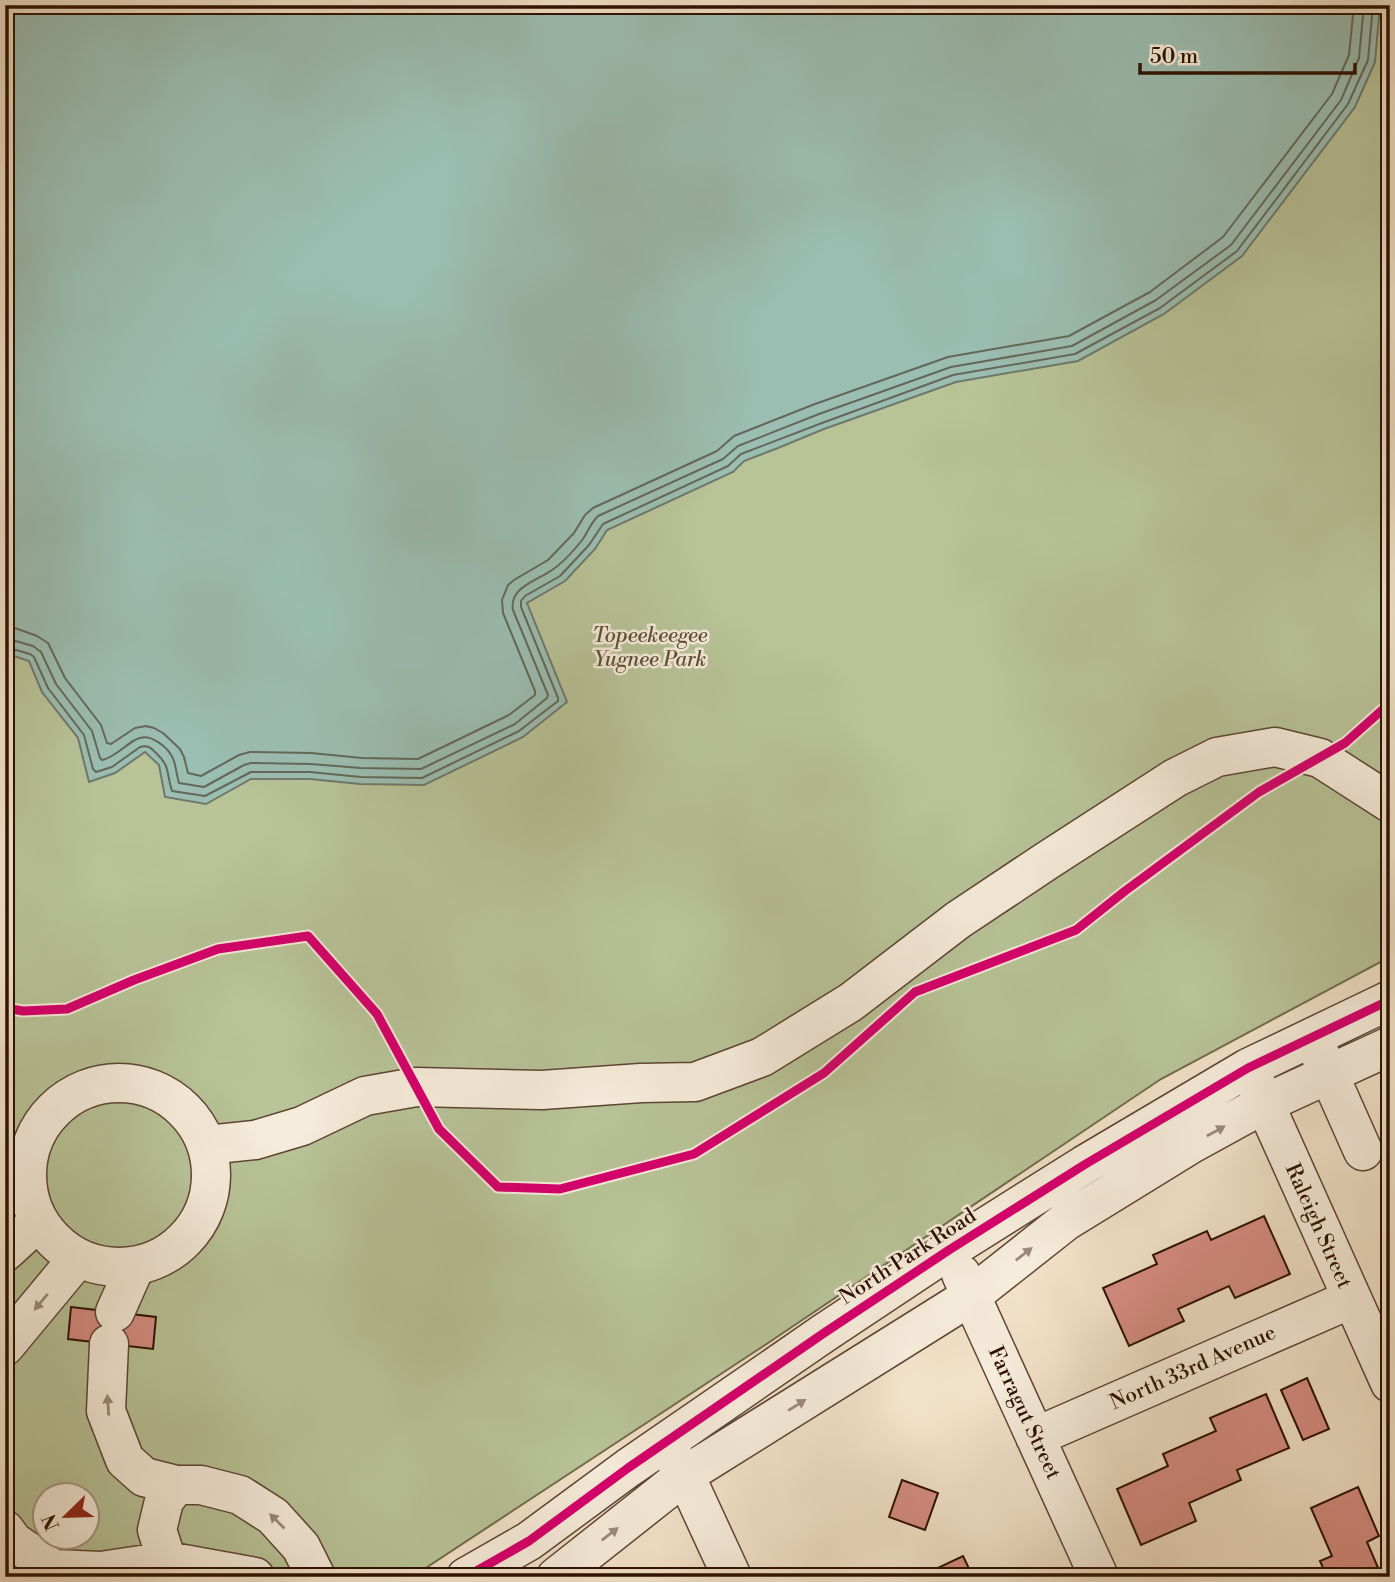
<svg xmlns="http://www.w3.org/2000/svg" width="1395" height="1582" font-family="'Libre Bodoni',serif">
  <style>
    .green { fill: #b8c398; stroke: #726a4c; stroke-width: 2; fill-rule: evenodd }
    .water { fill: #9bbeb2; stroke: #6f796b; stroke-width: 2 }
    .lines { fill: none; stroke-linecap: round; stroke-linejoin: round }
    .shore { stroke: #64685a; stroke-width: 2 }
    .building { fill: #d58c82; stroke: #2c1101; stroke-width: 2 }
    .minor-casing { stroke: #5d4533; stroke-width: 41 }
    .minor { stroke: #f6ecdb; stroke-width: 38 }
    .cycleway-casing { stroke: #f6ecdb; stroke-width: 13 }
    .cycleway { stroke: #d6006c; stroke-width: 9 }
    .oneway { fill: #9b8979 }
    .labels { text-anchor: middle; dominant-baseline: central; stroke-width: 5; stroke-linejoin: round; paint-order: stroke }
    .park-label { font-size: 21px; font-style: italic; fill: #5d4f36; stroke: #f6ecdb }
    .street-label { font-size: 21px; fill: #2c1101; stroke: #f6ecdb }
  </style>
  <rect width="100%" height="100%" fill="#f1e1c8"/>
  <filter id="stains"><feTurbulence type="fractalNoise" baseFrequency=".00286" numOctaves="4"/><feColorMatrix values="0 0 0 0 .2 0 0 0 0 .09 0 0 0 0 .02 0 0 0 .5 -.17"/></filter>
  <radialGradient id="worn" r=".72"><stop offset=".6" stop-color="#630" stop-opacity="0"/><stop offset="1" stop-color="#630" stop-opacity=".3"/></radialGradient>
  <!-- green -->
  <path class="green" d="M5 5H1390V957L1161 1079 765 1345 412 1577H5ZM46 1494H88V1536H46Z"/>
  <!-- water -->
  <path class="water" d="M5 5H1380L1375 62 1355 107 1242 256 1164 314 1078 361 956 382 824 429 778 448 744 461 733 472 607 530 595 549 565 581 527 603 567 702 523 737 424 785 360 784 310 779H251L206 804 165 797 159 765 145 752 115 773 89 782 78 738 42 692 29 661 5 653Z"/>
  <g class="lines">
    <!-- shore -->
    <path class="shore" d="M5 627 15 628 37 636 48 643 65 678 101 725 107 743 111 744 135 728 146 726 154 728 163 733 180 749 184 757 188 773 201 776 239 755 250 752 311 753 362 758 418 759 509 715 535 695V691L503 613 502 600 508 585 514 580 548 560 574 533 585 515 593 508 717 451 734 436 815 404 948 357 1069 336 1150 292 1223 237 1332 94 1349 55 1354 5
      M5 638 33 646 41 652 56 684 92 731 100 758 102 760C114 758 124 746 135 740 149 731 169 747 174 761 176 768 177 776 179 783L204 787 244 765 251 763 311 764 361 768 421 769 515 724 547 698 548 695 513 610C509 587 537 581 552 570 563 563 575 549 583 539 588 531 591 523 598 516L723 459 738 446 819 414 951 367 1072 346 1156 300 1231 245 1341 100 1359 58 1364 5
      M5 647 30 654 34 657 48 688 84 735 93 769 96 772 112 767 140 747C148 745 150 747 156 753 171 767 166 773 172 791L205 796 251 772H310L361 777 422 778 519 731 558 701V698L521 607V601L525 596 560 576 589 545 603 524 728 466 741 454 822 423 953 375 1075 354 1160 308 1237 251 1348 104 1368 60 1373 5"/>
  </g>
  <!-- building -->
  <path class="building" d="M1264 1216 1290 1274 1235 1298 1229 1286 1178 1309 1184 1321 1129 1346 1103 1288 1157 1264 1153 1255 1207 1231 1211 1240Z
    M71 1307 156 1317 153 1349 68 1339Z
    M1307 1378 1329 1429 1303 1440 1281 1390Z
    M1266 1394 1289 1448 1237 1470 1241 1480 1189 1503 1196 1521 1141 1545 1117 1489 1168 1466 1163 1454 1216 1431 1210 1418Z
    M902 1480 938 1493 925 1530 889 1517Z
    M1358 1487 1379 1536 1367 1542 1382 1577H1327L1320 1561 1332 1556 1311 1508Z
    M963 1556 973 1577H926L925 1574Z"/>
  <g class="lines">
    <!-- minor casing -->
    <g class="minor-casing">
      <path id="minor" d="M1319 1052 1363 1151
        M1255 1082 1390 1383
        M27 1175a92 92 0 1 1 184 0a92 92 0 1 1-184 0Z
        M207 1145 255 1140 302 1126 365 1096 416 1087 542 1090 641 1083 695 1082 762 1057 851 1002 958 920 1048 860 1175 778 1217 757 1275 747 1320 758 1390 803
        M5 1252 39 1221
        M961 1274 1099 1577
        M115 1312 135 1267
        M109 1344 106 1411 125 1460 144 1477 176 1485H201L240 1495 273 1516 301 1547 316 1577
        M5 1346 78 1258
        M1035 1437 1351 1299
        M671 1453 685 1475 732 1577
        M5 1530 13 1541 53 1569 101 1571 167 1561 255 1577
        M167 1561 157 1530 164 1501 176 1485
        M466 1577 529 1541 628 1468 824 1333 949 1250 1084 1165 1248 1068 1390 1000
        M556 1577 685 1475 971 1296 1066 1221 1191 1144 1264 1104 1390 1046"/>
    </g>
    <!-- minor -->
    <use href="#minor" class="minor"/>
    <!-- cycleway casing -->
    <g class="cycleway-casing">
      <path id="cycleway" d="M5 1008 23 1011 67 1009 134 980 218 949 308 936 377 1014 439 1129 498 1187 560 1189 694 1154 824 1073 915 992 1076 930 1125 891 1259 792 1345 743 1390 703
        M466 1577 529 1541 628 1468 824 1333 949 1250 1084 1165 1248 1068 1390 1000"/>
    </g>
    <!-- cycleway -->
    <use href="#cycleway" class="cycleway"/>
  </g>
  <!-- one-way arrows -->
  <defs><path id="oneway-solid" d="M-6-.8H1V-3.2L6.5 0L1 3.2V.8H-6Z" transform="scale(1.75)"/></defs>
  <g class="oneway">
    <use href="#oneway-solid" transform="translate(1216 1131) rotate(-29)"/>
    <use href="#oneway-solid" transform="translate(1024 1254) rotate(-38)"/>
    <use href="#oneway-solid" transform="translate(41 1302) rotate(130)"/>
    <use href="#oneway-solid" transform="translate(108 1405) rotate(-94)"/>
    <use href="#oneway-solid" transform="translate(797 1405) rotate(-32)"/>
    <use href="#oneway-solid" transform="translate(277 1521) rotate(-135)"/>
    <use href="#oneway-solid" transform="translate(610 1534) rotate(-38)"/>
  </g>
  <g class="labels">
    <!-- park labels -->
    <g class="park-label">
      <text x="650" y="636">Topeekeegee<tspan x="650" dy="24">Yugnee Park</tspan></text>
    </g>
    <!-- street labels -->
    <g class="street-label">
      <text transform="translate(1318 1226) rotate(66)">Raleigh Street</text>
      <text transform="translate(908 1257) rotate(-33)">North Park Road</text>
      <text transform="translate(1193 1368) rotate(-24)">North 33rd Avenue</text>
      <text transform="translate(1024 1413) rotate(65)">Farragut Street</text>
    </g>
  </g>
  <!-- margin -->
  <rect width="1395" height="1582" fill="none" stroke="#f1e1c8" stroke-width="28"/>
  <rect x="7" y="7" width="1381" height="1568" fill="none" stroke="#2c1101" stroke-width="3.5"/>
  <rect x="14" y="14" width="1367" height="1554" fill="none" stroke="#2c1101" stroke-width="2"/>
  <!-- north arrow -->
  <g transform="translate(66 1516) rotate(247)"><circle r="33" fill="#f6ecdb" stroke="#a59484" stroke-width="2"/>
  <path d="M0-5L12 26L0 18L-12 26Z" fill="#8f2418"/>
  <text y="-10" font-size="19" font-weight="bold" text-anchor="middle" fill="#2c1101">N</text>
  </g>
  <!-- scale -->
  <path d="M1140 63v10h215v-10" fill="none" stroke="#2c1101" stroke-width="3.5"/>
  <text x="1150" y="63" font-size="21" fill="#2c1101" stroke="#f6ecdb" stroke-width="5" paint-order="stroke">50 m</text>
  <rect width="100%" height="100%" filter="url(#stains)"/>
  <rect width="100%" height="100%" fill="url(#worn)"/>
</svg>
